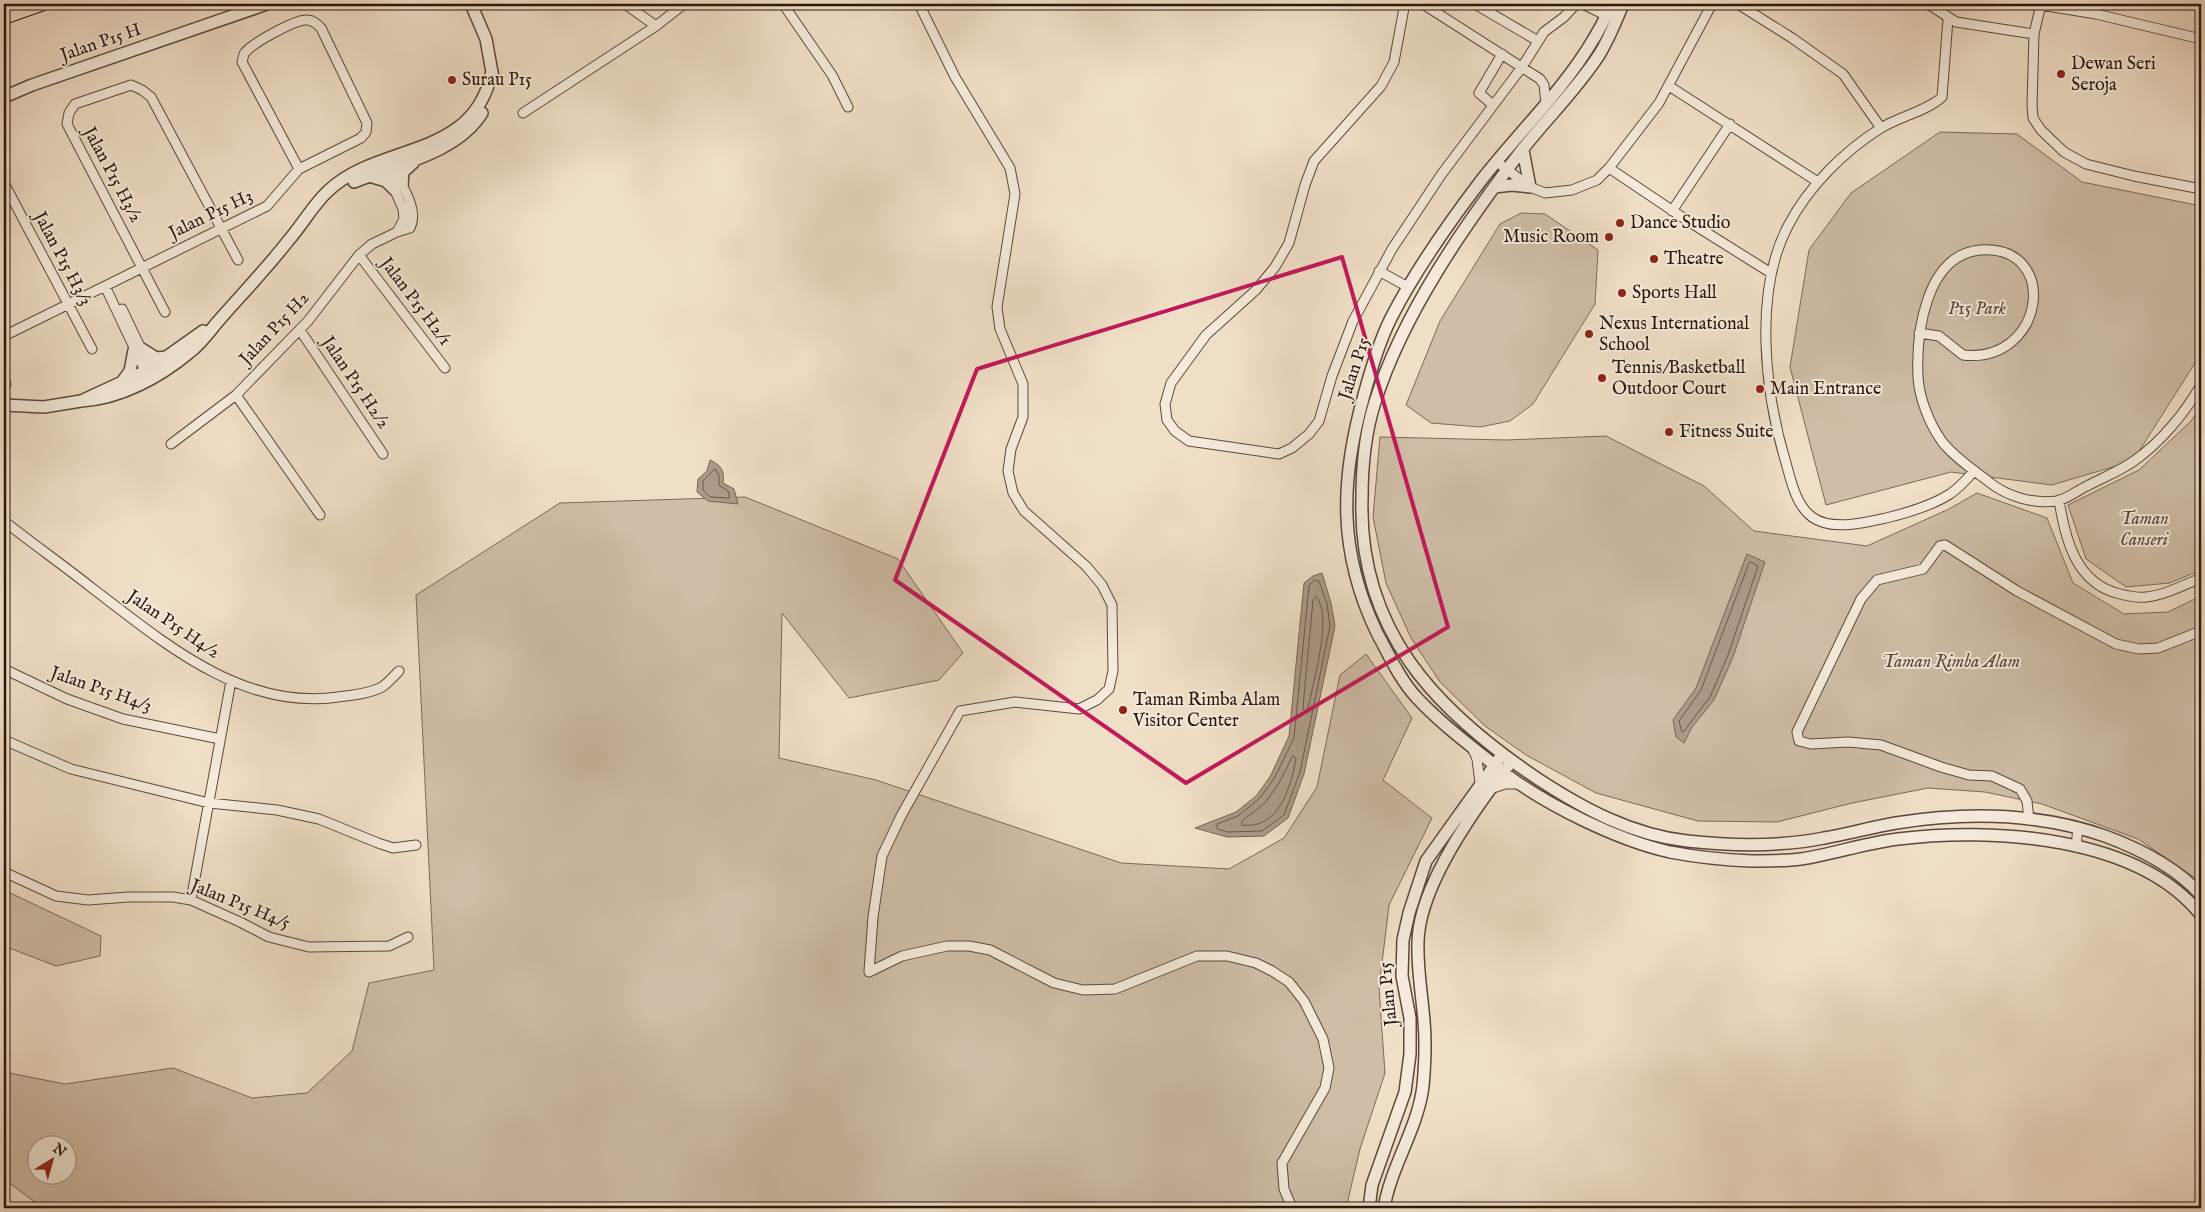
<svg xmlns="http://www.w3.org/2000/svg" width="2205" height="1212" font-family="'IM FELL English',serif">
  <style>
    .green { fill: #cfbda7; stroke: #7d695a; fill-rule: evenodd }
    .water { fill: #ad9a88; stroke: #796557 }
    .lines { fill: none; stroke-linecap: round; stroke-linejoin: round }
    .shore { stroke: #6c584a; stroke-width: 1 }
    .minor-casing { stroke: #5c483c; stroke-width: 11 }
    .tertiary-casing { stroke: #5c483c; stroke-width: 14 }
    .primary-casing { stroke: #2b150d; stroke-width: 16 }
    .minor { stroke: #f5eadb; stroke-width: 9 }
    .tertiary { stroke: #f5eadb; stroke-width: 11 }
    .primary { stroke: #f0dfc7; stroke-width: 14 }
    .marked { fill: none; stroke: #c2185b; stroke-width: 4; stroke-linejoin: round }
    .poi-dot { fill: #8f2418; stroke: #f5eadb; stroke-width: 2 }
    .labels { text-anchor: middle; dominant-baseline: central; stroke-width: 4; stroke-linejoin: round; paint-order: stroke }
    .street-label { font-size: 18px; fill: #2b150d; stroke: #f5eadb }
    .poi-label { font-size: 18px; fill: #2b150d; stroke: #f5eadb; text-anchor: start }
    .park-label { font-size: 18px; font-style: italic; fill: #5c473b; stroke: #f5eadb }
  </style>
  <rect width="100%" height="100%" fill="#f0dfc7"/>
  <filter id="stains"><feTurbulence type="fractalNoise" baseFrequency=".004" numOctaves="4"/><feColorMatrix values="0 0 0 0 .2 0 0 0 0 .09 0 0 0 0 .02 0 0 0 .5 -.17"/></filter>
  <radialGradient id="worn" r=".72"><stop offset=".6" stop-color="#630" stop-opacity="0"/><stop offset="1" stop-color="#630" stop-opacity=".3"/></radialGradient>
  <!-- green -->
  <path class="green" d="M1940 132 2017 134 2082 182 2201 206 2200 355 2133 461 2052 485 1951 472 1826 505 1790 367 1809 250 1851 193Z
    M1521 213 1545 214 1598 250 1595 304 1533 404 1510 421 1480 427 1431 423 1406 405 1440 321 1500 224Z
    M2201 407V570L2170 583 2126 587 2086 559 2068 505 2139 470 2191 421Z
    M1606 436 1704 486 1754 531 1867 546 1949 509 1977 493 2047 518 2073 583 2124 614 2168 612 2201 596V882L2138 839 2042 804 1985 792 1928 788 1852 803 1777 822 1698 821 1596 793 1526 755 1485 726 1440 682 1411 638 1386 583 1373 517 1380 437 1506 440Z
    M745 497 898 559 963 653 939 680 849 698 782 613 779 758 876 780 1121 863 1229 869 1284 838 1317 787 1340 675 1366 654 1412 718 1383 780 1432 818 1389 905 1379 988 1385 1073 1360 1149 1346 1208H43L4 1179V1072L65 1084 173 1068 252 1098 307 1093 352 1051 369 983 434 970 416 595 560 503ZM38 1144H68V1174H38Z
    M4 890 101 936 100 956 56 966 4 946Z"/>
  <!-- water -->
  <path class="water" d="M710 460C721 465 725 471 723 483L734 489 738 504 708 501 697 492 698 479 707 471Z
    M1747 554 1765 562 1733 657 1714 700 1692 727 1684 743 1676 737 1673 720 1696 688Z
    M1322 573 1331 603 1335 626 1304 774 1288 818 1264 836 1227 837 1195 828 1236 812 1256 796 1270 777 1289 736 1304 583 1313 576Z"/>
  <g class="lines">
    <!-- shore -->
    <path class="shore" d="M715 469 719 475V485L729 492V498L710 497 703 490V481Z
      M1751 562 1758 566 1728 655 1710 697 1684 731 1682 732 1679 721 1701 690 1749 563Z
      M1315 580 1319 581 1327 604 1330 626 1300 772 1284 815 1262 831 1228 832 1217 829V824L1238 816 1259 799 1274 779 1294 738 1309 586Z
      M1316 597C1333 613 1314 678 1310 700L1307 710 1305 711 1303 709 1304 696 1313 600Z
      M1293 756 1296 758C1291 787 1279 830 1242 825V821L1265 803 1279 783Z"/>
    <!-- minor casing -->
    <g class="minor-casing">
      <path id="minor" d="M625 4 656 26
        M783 4 832 75 848 107
        M1407 4 1404 8 1394 62 1381 86 1314 161 1305 185 1289 243 1275 267 1256 290 1206 335 1171 383 1165 404 1167 420 1175 431 1189 441 1279 454 1292 448 1309 434 1319 421 1332 376 1353 321 1392 249 1441 175 1522 67 1544 32 1564 17 1576 4
        M1423 4 1540 79 1544 85 1546 103
        M1475 4 1538 41
        M1583 4 1607 16
        M1738 4 1792 38 1843 74 1881 128
        M1928 4 1956 22 2034 34
        M2041 4 2034 34 2032 105 2033 118 2041 130 2064 152 2086 164 2134 176 2201 189
        M2041 5 2096 14 2201 39
        M1948 19 1942 97C1927 111 1898 117 1881 128 1844 151 1808 187 1788 226 1753 292 1765 394 1786 463 1791 481 1796 505 1812 517 1831 531 1864 523 1886 518 1907 513 1931 506 1950 494 1959 488 1967 479 1974 471
        M1669 86 1818 182
        M1493 105 1479 93 1502 54
        M523 113 656 26 684 4
        M1497 162 1530 187 1545 193 1572 190 1597 180 1609 168 1659 103 1712 4
        M384 165 403 209 404 219 397 232
        M1609 168 1688 221 1771 273
        M4 183 92 349
        M1672 211 1730 124
        M359 255 445 368
        M1379 271 1408 287
        M105 286 148 377
        M122 309 153 374
        M165 312 67 124 69 113 75 104 131 85 142 90 151 97 238 260
        M300 330 383 454
        M1919 333 1939 336 1963 355C2045 364 2061 245 1981 250 1925 254 1916 335 1918 377 1919 397 1929 423 1941 440 1950 454 1976 472 1989 482 2008 497 2033 504 2057 501 2067 499 2078 490 2087 486 2102 478 2120 471 2134 461 2161 442 2185 413 2201 385
        M4 336 267 206 299 169 361 138 366 132 367 123 321 28C317 24 313 20 307 20 296 19 250 44 244 54 243 57 243 59 242 62L299 169
        M4 378 6 384
        M236 395 320 515
        M171 444 236 395 308 321 359 255 372 244 397 232 410 228C420 208 399 182 391 163
        M2059 500C2065 539 2076 584 2120 594 2128 596 2138 598 2146 597 2165 595 2184 585 2201 578
        M4 521C33 544 63 565 92 588 163 642 242 711 338 697 352 695 369 694 382 687 388 683 394 676 399 671
        M4 669 67 699 123 719 220 739
        M4 740 71 769 209 803 277 810 319 819 378 843 393 848 416 845
        M1472 747 1477 759 1480 783
        M1490 789 1505 784H1519
        M2029 820 2027 801 2020 789 1992 776 1969 775 1941 767 1881 745 1848 742 1811 744 1799 741 1797 732 1861 599 1877 580 1923 569 1940 546 1945 545 2017 591 2116 644 2139 649 2158 648 2201 631
        M2076 847 2078 827
        M4 872 56 896 88 900 128 897H173L191 900 240 922 269 937 309 947 389 946 408 937
        M191 900 231 681
        M869 972 873 917 882 856 901 816 960 711 1015 702 1079 709 1097 700 1109 689 1113 671 1112 605 1102 585 1086 566 1024 511 1013 493 1008 471 1011 449 1023 417V384L1000 329 997 307 1015 194 1010 168 955 77 919 4
        M869 972 902 956 947 946H969L990 950 1054 983 1083 990 1115 989 1197 956H1227L1256 963 1272 971 1289 982 1304 1001 1323 1039 1329 1068 1325 1088 1282 1163 1284 1189 1292 1208"/>
    </g>
    <!-- tertiary casing -->
    <g class="tertiary-casing">
      <path id="tertiary" d="M471 4 486 39 493 78
        M1623 4C1616 21 1609 39 1599 55 1577 89 1547 118 1522 150 1466 223 1403 313 1375 402 1365 433 1362 465 1362 498 1358 630 1435 710 1538 779 1584 809 1632 835 1687 841 1733 846 1779 847 1824 838 1848 834 1872 827 1896 823 1965 812 2039 813 2105 836 2140 849 2176 867 2201 895
        M4 97 32 85 267 4
        M369 176 386 181 394 189
        M354 182C395 165 458 153 482 113
        M402 186 403 172 414 162
        M1494 187 1512 185 1530 187 1523 150
        M140 348 156 358 167 357
        M122 382 130 371 134 350
        M81 401C120 399 160 377 190 352 202 343 211 329 221 318 243 293 267 268 288 241 302 225 313 205 328 191 381 141 474 161 492 71
        M4 405 44 407 81 401 148 370 203 331
        M1508 766 1503 772C1474 748 1443 726 1417 698 1400 680 1389 655 1377 633 1338 552 1340 480 1364 395 1371 369 1379 342 1391 318 1415 271 1448 224 1480 182 1517 134 1562 92 1593 40 1600 28 1607 17 1611 4
        M1369 1208 1372 1185 1405 1092 1410 1054V1018L1402 976 1403 940 1409 913 1426 861 1499 759
        M1384 1208C1391 1166 1418 1128 1423 1086 1425 1064 1426 1043 1424 1021 1422 995 1417 969 1418 942 1419 888 1471 814 1503 772 1546 805 1617 840 1670 852 1696 857 1726 860 1752 861 1768 861 1786 861 1801 859 1834 854 1865 843 1898 839 1992 827 2138 836 2201 915"/>
    </g>
    <!-- primary casing -->
    <g class="primary-casing">
      <path id="primary" d="M4 17 41 4"/>
    </g>
    <!-- minor -->
    <use href="#minor" class="minor"/>
    <!-- tertiary -->
    <use href="#tertiary" class="tertiary"/>
    <!-- primary -->
    <use href="#primary" class="primary"/>
  </g>
  <!-- marked area -->
  <path class="marked" d="M1342 257 1448 627 1186 783 895 580 977 369Z"/>
  <!-- markers -->
  <g class="poi-dot">
    <circle cx="2061" cy="74" r="5"/>
    <circle cx="452" cy="80" r="5"/>
    <circle cx="1620" cy="223" r="5"/>
    <circle cx="1609" cy="237" r="5"/>
    <circle cx="1654" cy="259" r="5"/>
    <circle cx="1622" cy="293" r="5"/>
    <circle cx="1589" cy="334" r="5"/>
    <circle cx="1602" cy="378" r="5"/>
    <circle cx="1760" cy="389" r="5"/>
    <circle cx="1669" cy="432" r="5"/>
    <circle cx="1123" cy="710" r="5"/>
  </g>
  <g class="labels">
    <!-- street labels -->
    <g class="street-label">
      <text transform="translate(101 43) rotate(-19)">Jalan P15 H</text>
      <text transform="translate(112 175) rotate(62)">Jalan P15 H3/2</text>
      <text transform="translate(211 215) rotate(-26)">Jalan P15 H3</text>
      <text transform="translate(62 259) rotate(62)">Jalan P15 H3/3</text>
      <text transform="translate(415 302) rotate(53)">Jalan P15 H2/1</text>
      <text transform="translate(275 329) rotate(-47)">Jalan P15 H2</text>
      <text transform="translate(1355 369) rotate(-72)">Jalan P15</text>
      <text transform="translate(355 383) rotate(56)">Jalan P15 H2/2</text>
      <text transform="translate(173 625) rotate(34)">Jalan P15 H4/2</text>
      <text transform="translate(101 690) rotate(19)">Jalan P15 H4/3</text>
      <text transform="translate(240 905) rotate(22)">Jalan P15 H4/5</text>
      <text transform="translate(1389 994) rotate(-96)">Jalan P15</text>
    </g>
    <!-- poi labels -->
    <g class="poi-label">
      <text x="2071" y="64">Dewan Seri<tspan x="2071" dy="21">Seroja</tspan></text>
      <text x="462" y="80">Surau P15</text>
      <text x="1630" y="223">Dance Studio</text>
      <text x="1599" y="237" text-anchor="end">Music Room</text>
      <text x="1664" y="259">Theatre</text>
      <text x="1632" y="293">Sports Hall</text>
      <text x="1599" y="324">Nexus International<tspan x="1599" dy="21">School</tspan></text>
      <text x="1612" y="368">Tennis/Basketball<tspan x="1612" dy="21">Outdoor Court</tspan></text>
      <text x="1770" y="389">Main Entrance</text>
      <text x="1679" y="432">Fitness Suite</text>
      <text x="1133" y="700">Taman Rimba Alam<tspan x="1133" dy="21">Visitor Center</tspan></text>
    </g>
    <!-- park labels -->
    <g class="park-label">
      <text x="1977" y="309">P15 Park</text>
      <text x="2144" y="519">Taman<tspan x="2144" dy="21">Canseri</tspan></text>
      <text x="1951" y="662">Taman Rimba Alam</text>
    </g>
  </g>
  <!-- margin -->
  <rect width="2205" height="1212" fill="none" stroke="#f0dfc7" stroke-width="20"/>
  <rect x="5" y="5" width="2195" height="1202" fill="none" stroke="#2b150d" stroke-width="2.5"/>
  <rect x="10" y="10" width="2185" height="1192" fill="none" stroke="#2b150d"/>
  <!-- north arrow -->
  <g transform="translate(52 1160) rotate(37)"><circle r="24" fill="#f5eadb" stroke="#a49589"/>
  <path d="M0-4L9 19L0 12L-9 19Z" fill="#8f2418"/>
  <text y="-8" font-size="14" font-weight="bold" text-anchor="middle" fill="#2b150d">N</text>
  </g>
  <rect width="100%" height="100%" filter="url(#stains)"/>
  <rect width="100%" height="100%" fill="url(#worn)"/>
</svg>
